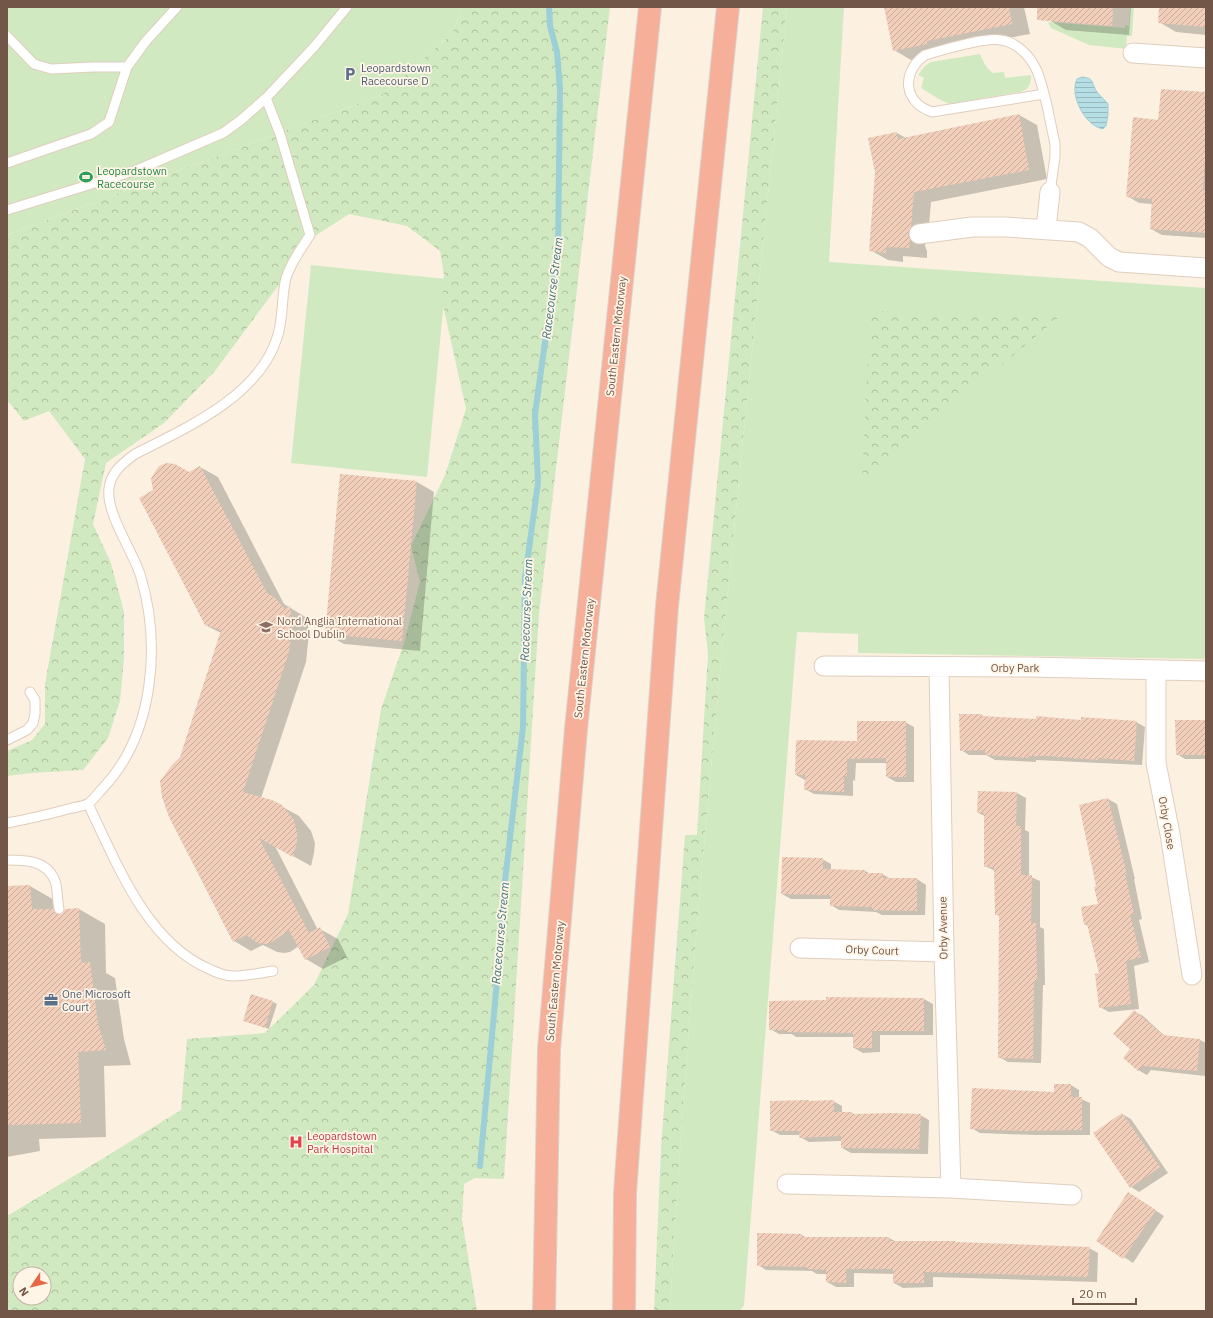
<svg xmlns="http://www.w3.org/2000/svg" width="1213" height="1318" font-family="'IBM Plex Sans',sans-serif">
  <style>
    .green { fill: #d1e9c0 }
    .forest { fill: url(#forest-crowns); fill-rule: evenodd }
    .water { fill: url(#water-rules); stroke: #9ccfd6 }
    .shadow { fill: #0003 }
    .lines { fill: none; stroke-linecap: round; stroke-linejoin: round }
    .stream { stroke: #9ccfd6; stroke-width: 6 }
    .building { fill: url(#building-hatch) }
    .service-casing { stroke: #e0cdbd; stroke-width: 11 }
    .minor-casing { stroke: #e0cdbd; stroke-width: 21 }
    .motorway-casing { stroke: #dad3cf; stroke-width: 24 }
    .service { stroke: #fff; stroke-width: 9 }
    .minor { stroke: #fff; stroke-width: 19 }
    .motorway { stroke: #f6af98; stroke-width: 22 }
    .labels { text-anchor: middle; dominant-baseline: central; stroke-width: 3.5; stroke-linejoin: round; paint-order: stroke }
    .service-label { font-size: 11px; fill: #4e5e75; stroke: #fff5e7; text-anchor: start }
    .leisure-label { font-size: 11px; fill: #27864d; stroke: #fff5e7; text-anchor: start }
    .street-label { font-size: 11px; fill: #725648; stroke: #fff5e7 }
    .education-label { font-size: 11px; fill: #785e54; stroke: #fff5e7; text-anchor: start }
    .health-label { font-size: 11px; fill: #be3a42; stroke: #fff5e7; text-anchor: start }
    .water-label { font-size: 12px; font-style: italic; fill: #3f767f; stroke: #fff5e7 }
  </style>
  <defs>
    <pattern id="forest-crowns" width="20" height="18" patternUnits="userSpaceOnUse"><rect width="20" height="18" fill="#d1e9c0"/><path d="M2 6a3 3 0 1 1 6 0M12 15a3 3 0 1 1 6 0" fill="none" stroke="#aec09e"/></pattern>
    <pattern id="water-rules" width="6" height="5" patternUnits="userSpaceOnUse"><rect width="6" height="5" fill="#b6dfe5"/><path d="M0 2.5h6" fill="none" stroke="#98b8bc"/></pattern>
    <pattern id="building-hatch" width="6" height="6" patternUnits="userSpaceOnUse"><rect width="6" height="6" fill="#f1ceb9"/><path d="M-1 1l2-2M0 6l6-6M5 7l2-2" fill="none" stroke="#c8aa98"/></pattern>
  </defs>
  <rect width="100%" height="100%" fill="#fcf1e1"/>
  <!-- green -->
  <path class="green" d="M7 7H463L452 34 383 94 7 235Z
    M787 7H844L829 262 1206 288V659L858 653V634L797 632 744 1305 740 1311H670C694 875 744 441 787 7Z
    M1130 7H1134L1132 36H1127L1126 49 1089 45 1051 28 1048 22 1125 28V25L1129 26Z
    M980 54C983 61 986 68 993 73L1004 72 1005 78 1031 75C1031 85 1029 89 1020 92L949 104 939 99 921 88 924 78 918 75 925 66 931 62Z
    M311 265 446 279 427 477 291 463Z"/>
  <!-- forest -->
  <path class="forest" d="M463 7H610L539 614 504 1179 475 1178 464 1184 462 1219 477 1311H7V1216L102 1159 181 1110 187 1039 265 1033 314 985 348 914 381 709 404 643 420 582 411 546 445 475 466 409 442 301 444 275 440 251 407 226 349 214 315 236 215 371 164 423 106 463 93 524 111 563 124 612V659L120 701 108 738 83 770 32 773 7 776V751L32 740 45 724V684L85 459 49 411 24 421 7 400V235L383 94 452 34ZM20 1274H44V1298H20Z
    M763 7H787C744 441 694 875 670 1311H654L661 1147 685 835H697L708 654 704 618Z
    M870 311 1059 317 862 482Z"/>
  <!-- water -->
  <path class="water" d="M1082 77C1095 78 1091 83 1097 92 1100 96 1105 100 1108 104V115L1106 126 1103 129C1085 126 1069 95 1077 79Z"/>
  <!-- shadow -->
  <path class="shadow" d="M885 7H1024L1030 34 944 50V54L911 60 894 50Z
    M1050 7H1131L1129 35 1066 30 1049 20Z
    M1160 7H1206V35L1176 32 1159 22Z
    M1206 93V238L1162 235 1151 229 1152 204 1139 203 1127 196 1159 121Z
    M1019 115 1037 125 1047 179 931 202 928 237 926 240 925 246 927 251V258L903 256V262L888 260 870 250 897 133 906 138Z
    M200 467 218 477 284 604 307 618 309 633 306 662 261 798 281 806 299 816 311 831 315 843 314 853 311 866 275 846 318 930 320 929 338 939 347 957 323 969 306 959 299 946 290 952 284 953 277 952 263 945 251 951 234 941 221 633 205 625 189 473Z
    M417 482 434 492 420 651 344 644 326 634Z
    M982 715 985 717 1037 720 1136 722 1145 727 1142 765 1036 760V762L995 760 986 755H969L961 750Z
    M1206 721V759H1185L1177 754Z
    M905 722 914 727V782H896L887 777V763H856L855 781 853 780V796L814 794 805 789V780L796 775Z
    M1017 793 1026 798 1025 830 1029 832V876L1040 881V927L1044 929 1045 985H1043L1041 1063 1008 1062 999 1057 1000 917 996 914 995 871 985 866V816L978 813Z
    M1108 799 1117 804 1135 879H1134L1142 919 1139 920 1149 962 1134 966 1139 1009 1109 1012 1100 1007V974L1088 926 1085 924 1099 905 1097 887Z
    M822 859 831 864V870L865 871 871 874H882L891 879H917L926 885 925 915H882L876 912 839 910 831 905V899H791L782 894Z
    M30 886 56 901V912L61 915 79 909 105 924 106 973 115 978 124 1039 131 1065 104 1066 106 1137 39 1139 40 1151 7 1157V887Z
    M924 999 933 1004V1035H880V1052L863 1053 854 1048V1037H796L792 1034H779L770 1029Z
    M273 1002 277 1004 269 1029 244 1020Z
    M1134 1011 1143 1016 1166 1037 1200 1040 1206 1043 1205 1076 1151 1070 1147 1075 1138 1070 1131 1049Z
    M1071 1085 1079 1090V1098L1090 1103V1135H1034L980 1133 971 1128 1055 1093Z
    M833 1101 842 1106V1113H852L855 1115H920L929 1120 928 1154 851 1153 842 1148V1141L809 1142 800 1137V1135H780L771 1130V1102Z
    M1122 1114 1131 1119 1168 1173 1139 1192 1131 1187Z
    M1137 1198 1164 1216 1133 1263 1098 1240Z
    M802 1235 807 1238H889L897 1242 1089 1248 1098 1253 1097 1282 933 1277V1287L903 1288 894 1283V1274L854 1273V1287H836L827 1282V1274H817L812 1271 766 1270 758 1265Z"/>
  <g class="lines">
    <!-- stream -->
    <path class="stream" d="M480 1166 498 970 503 898 523 727 525 578 538 483 535 414 558 249 560 89 557 52 550 26 549 7"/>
  </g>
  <!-- building -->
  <path class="building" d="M884 7H1009L1012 24 927 41V44L893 51Z
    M1037 7H1113L1112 26 1037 20Z
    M1159 7H1206V27L1158 23Z
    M1161 89 1206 92V144L1203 190H1206V233L1150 229 1152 199 1126 197 1133 117 1158 120Z
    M1019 114 1029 170 914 192 911 227 909 230 908 235 910 240 909 248 886 247V253L869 251 875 172 868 138 897 132 898 139Z
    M167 463 175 464 189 472 200 466 267 593 274 597 285 609 290 606 292 623 289 652 243 792 272 800 282 805 294 820 297 832V842L293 857 259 838 309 933 320 927 330 947 305 960 289 930 272 942 266 944 258 943 246 935 233 942 169 817 162 797 160 781 172 765 180 757 221 630 205 625 139 498 153 490 151 479 154 473 159 466Z
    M340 474 417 481 402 641 325 634Z
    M959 714H982V716L1036 719V716L1081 720V717L1137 721 1134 761 1098 758V760L1047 756H1028V758L985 755V750L960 751Z
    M1175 720H1206V755H1176Z
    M857 721H906V777H886V758L847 759V776H844V792L804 790 805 775H795L796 740 857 741Z
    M978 791 1017 792 1016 826H1021V875H1032L1031 923H1036L1037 981H1034L1033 1059 998 1058 999 915H995L994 867H984V813H977Z
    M1108 798 1127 874H1125L1134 914 1130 915 1141 957 1126 961 1131 1004 1099 1008 1095 974 1099 973 1087 924 1084 925 1081 907 1098 904 1094 887 1096 886 1079 805Z
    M782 857 823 858V869L865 870V873H883V878H917V911L872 910V907L830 906V895L781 894Z
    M30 885 32 909H53L55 913 60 915 63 913 65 909 79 908 81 963 90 962 98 1024 106 1050 78 1052 81 1123 7 1125V886Z
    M251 994 273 1001 265 1028 243 1021Z
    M826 997 924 998V1031H872V1048H853V1033L786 1032 787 1030H769V1001L826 1000Z
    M1134 1010 1163 1035 1200 1039 1197 1071 1142 1066 1138 1071 1123 1058 1130 1049 1113 1034Z
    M1054 1084H1071V1097H1082V1130L1024 1131 970 1129 972 1088 1054 1092Z
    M809 1100V1101L834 1100V1112H852V1114L892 1113 921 1114 919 1149 841 1148V1136L799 1138V1131H770V1101Z
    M1122 1113 1160 1167 1130 1188 1093 1133Z
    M1128 1192 1156 1210 1123 1259 1096 1241Z
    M757 1233 802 1234V1237H889V1241H955V1242L1090 1247 1088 1277 924 1272V1283H893V1269H846V1283L826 1282V1270L807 1269V1267L757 1266Z"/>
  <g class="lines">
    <!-- service casing -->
    <g class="service-casing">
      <path id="service" d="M7 36 34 64 51 69 93 67H127L146 41 177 7
        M1044 94 932 112C903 102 901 72 925 55 943 50 984 37 1001 40 1017 42 1031 57 1037 71 1041 80 1043 91 1046 101L1055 144V157L1050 192
        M7 163 91 134 109 122 127 67
        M7 210 137 170 223 133 241 120 266 98 314 47 347 7
        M7 740 27 730 33 723 35 714V700L30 692
        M88 804C116 861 145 940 207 968 215 972 225 976 233 976 246 976 260 973 273 971
        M7 823C29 819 50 814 72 808 77 807 85 806 89 803 94 799 99 792 103 788 155 733 161 642 140 574 132 550 106 513 109 489 110 473 123 463 135 454 186 428 258 397 277 338 284 318 281 297 286 278 291 262 301 249 310 235L280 134 266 98
        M7 860C25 860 47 860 55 881 58 889 57 900 59 909"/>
    </g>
    <!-- minor casing -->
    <g class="minor-casing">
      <path id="minor" d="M1133 53 1206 58
        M1046 229 1050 192
        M919 234 972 227H1006L1079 232 1090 238 1109 257 1119 262 1206 268
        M824 666 1031 667 1206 671
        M939 668 944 952 951 1188
        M1156 670V763L1170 834 1192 975
        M800 948 944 952
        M787 1184 951 1188 1072 1195"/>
    </g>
    <!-- motorway casing -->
    <g class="motorway-casing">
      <path id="motorway" d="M544 1311 549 1049 576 729 650 7
        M624 1311 625 1193 667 606 728 7"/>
    </g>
    <!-- service -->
    <use href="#service" class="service"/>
    <!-- minor -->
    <use href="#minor" class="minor"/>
    <!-- motorway -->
    <use href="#motorway" class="motorway"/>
  </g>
  <!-- icons -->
  <defs>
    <g id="parking-bare" transform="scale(1.08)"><path d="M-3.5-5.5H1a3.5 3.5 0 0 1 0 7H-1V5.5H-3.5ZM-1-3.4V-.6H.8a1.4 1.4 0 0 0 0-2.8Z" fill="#5c6f8a" stroke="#fff5e7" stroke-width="2.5" paint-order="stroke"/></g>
    <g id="stadium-bare" transform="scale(1.08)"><path d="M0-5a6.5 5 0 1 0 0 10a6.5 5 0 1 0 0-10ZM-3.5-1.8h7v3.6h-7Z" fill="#2e9e5b" stroke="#fff5e7" stroke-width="2.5" paint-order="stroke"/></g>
    <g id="school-bare" transform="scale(1.08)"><path d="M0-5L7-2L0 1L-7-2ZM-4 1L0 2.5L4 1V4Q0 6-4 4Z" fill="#8d6e63" stroke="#fff5e7" stroke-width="2.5" paint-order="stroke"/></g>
    <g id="office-bare" transform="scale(1.08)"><path d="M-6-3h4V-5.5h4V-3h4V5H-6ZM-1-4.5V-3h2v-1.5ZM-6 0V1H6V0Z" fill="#5c6f8a" stroke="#fff5e7" stroke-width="2.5" paint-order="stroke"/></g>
    <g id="hospital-bare" transform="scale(1.08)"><path d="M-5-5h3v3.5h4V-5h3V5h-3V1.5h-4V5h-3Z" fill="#e0444e" stroke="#fff5e7" stroke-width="2.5" paint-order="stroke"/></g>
  </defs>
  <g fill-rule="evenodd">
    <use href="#parking-bare" x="350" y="74"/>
    <use href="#stadium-bare" x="86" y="177"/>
    <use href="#school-bare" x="266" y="627"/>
    <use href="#office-bare" x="51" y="1000"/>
    <use href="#hospital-bare" x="296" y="1142"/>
  </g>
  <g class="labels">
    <!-- service labels -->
    <g class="service-label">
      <text x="361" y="68">Leopardstown<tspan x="361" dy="13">Racecourse D</tspan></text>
      <text x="62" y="994">One Microsoft<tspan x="62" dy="13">Court</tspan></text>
    </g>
    <!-- leisure labels -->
    <g class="leisure-label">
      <text x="97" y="171">Leopardstown<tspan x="97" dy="13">Racecourse</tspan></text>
    </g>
    <!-- street labels -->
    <g class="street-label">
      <text transform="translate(616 336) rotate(-84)">South Eastern Motorway</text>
      <text transform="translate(584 658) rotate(-84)">South Eastern Motorway</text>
      <text x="1015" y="668">Orby Park</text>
      <text transform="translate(1167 823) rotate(80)">Orby Close</text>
      <text transform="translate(943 928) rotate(-91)">Orby Avenue</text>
      <text transform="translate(872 950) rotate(2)">Orby Court</text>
      <text transform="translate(555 981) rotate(-85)">South Eastern Motorway</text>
    </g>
    <!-- education labels -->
    <g class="education-label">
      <text x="277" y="621">Nord Anglia International<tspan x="277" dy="13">School Dublin</tspan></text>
    </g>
    <!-- health labels -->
    <g class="health-label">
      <text x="307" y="1136">Leopardstown<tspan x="307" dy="13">Park Hospital</tspan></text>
    </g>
    <!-- water labels -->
    <g class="water-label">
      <text transform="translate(552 288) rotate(-83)">Racecourse Stream</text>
      <text transform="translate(526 610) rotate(-88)">Racecourse Stream</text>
      <text transform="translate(500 933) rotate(-85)">Racecourse Stream</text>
    </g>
  </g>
  <!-- border -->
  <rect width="1213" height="1318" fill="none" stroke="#725648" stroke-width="16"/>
  <!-- north arrow -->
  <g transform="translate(32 1286) rotate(235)"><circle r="19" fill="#fff5e7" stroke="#c7b5a7"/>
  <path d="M0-3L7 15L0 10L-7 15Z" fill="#e56746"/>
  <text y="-6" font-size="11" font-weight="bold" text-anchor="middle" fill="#725648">N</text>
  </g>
  <!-- scale -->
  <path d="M1073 1298v6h63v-6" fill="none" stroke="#725648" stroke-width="2"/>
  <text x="1079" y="1298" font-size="12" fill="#725648" stroke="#fff5e7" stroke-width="3" paint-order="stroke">20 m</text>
</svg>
